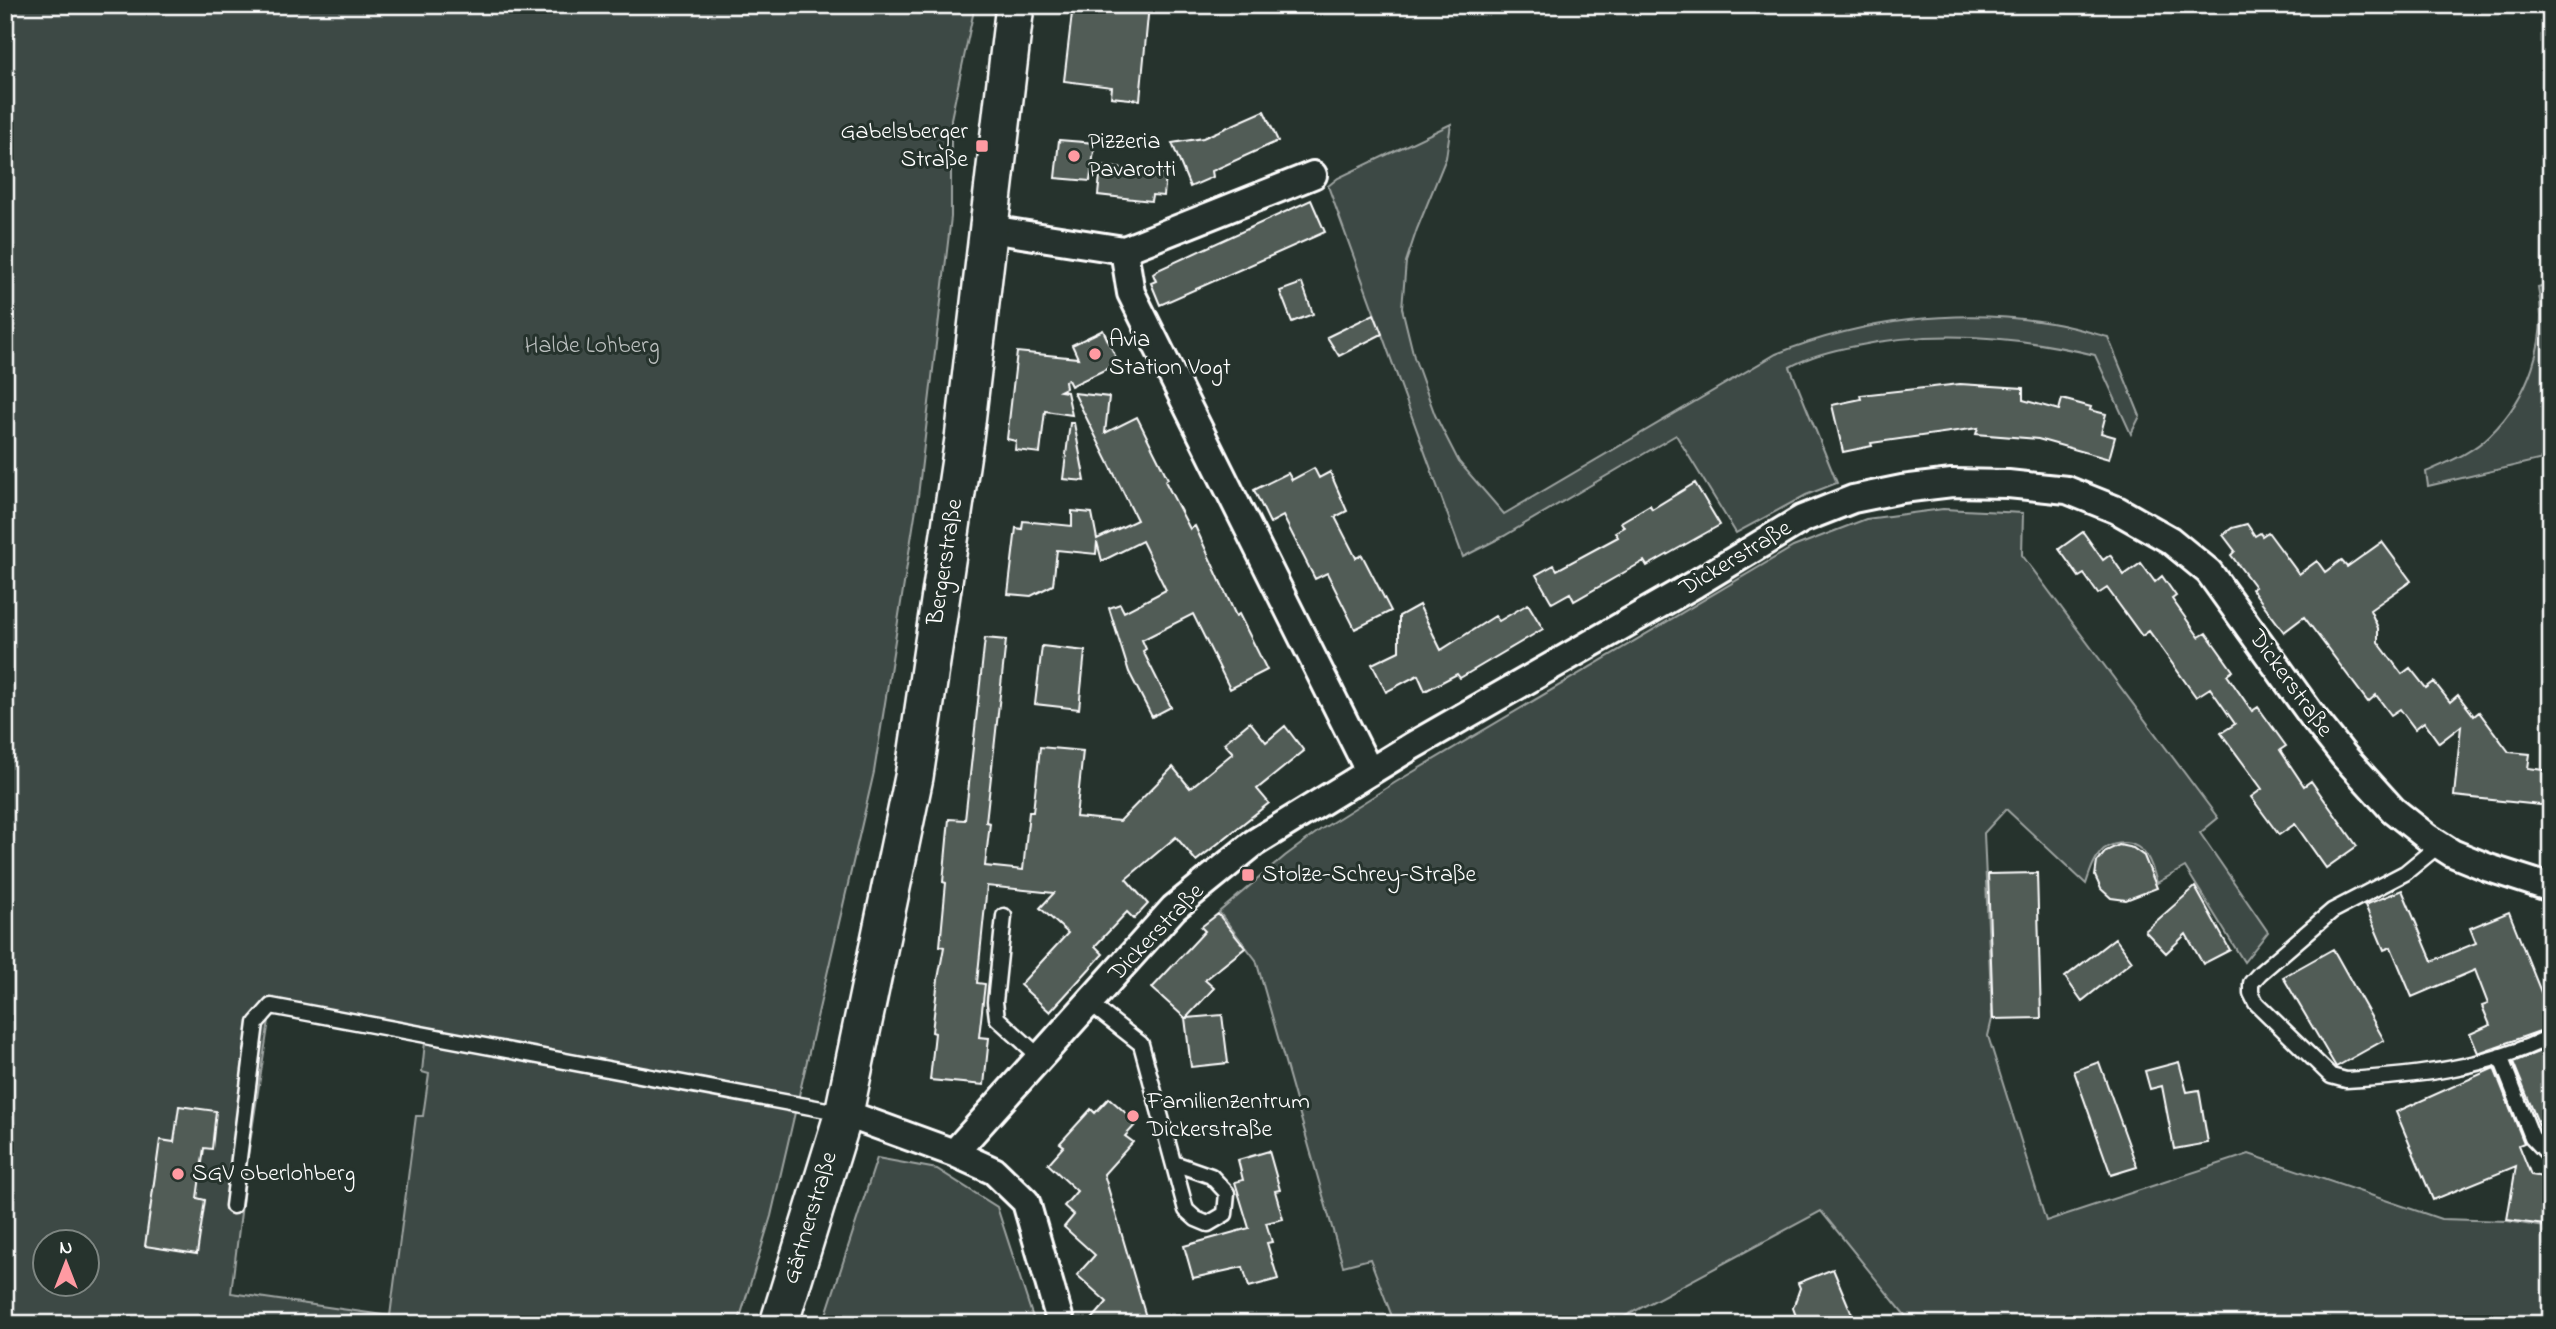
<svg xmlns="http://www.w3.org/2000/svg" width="2556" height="1329" font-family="'Indie Flower',sans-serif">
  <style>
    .green { fill: #3e4944; stroke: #9ea4a2; stroke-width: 2; fill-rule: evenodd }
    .building { fill: #515c57; stroke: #fff; stroke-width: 2 }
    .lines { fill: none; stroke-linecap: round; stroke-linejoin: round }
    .lane-casing { stroke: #fff; stroke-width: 19 }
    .street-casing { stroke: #fff; stroke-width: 32 }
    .secondary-casing { stroke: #fff; stroke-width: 42 }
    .lane { stroke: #26332d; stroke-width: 14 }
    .street { stroke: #26332d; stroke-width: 26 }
    .secondary { stroke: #26332d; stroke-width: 37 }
    .poi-dot { fill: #ff9aa2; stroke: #26332d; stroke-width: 2.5 }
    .labels { text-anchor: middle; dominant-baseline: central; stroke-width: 6; stroke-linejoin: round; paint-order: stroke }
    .poi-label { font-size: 24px; fill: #fff; stroke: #26332d; text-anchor: start }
    .park-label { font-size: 24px; fill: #bbbfbe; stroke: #26332d }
    .street-label { font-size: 24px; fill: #fff; stroke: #26332d }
  </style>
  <rect width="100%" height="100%" fill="#26332d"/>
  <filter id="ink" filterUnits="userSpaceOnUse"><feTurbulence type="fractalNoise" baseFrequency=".0143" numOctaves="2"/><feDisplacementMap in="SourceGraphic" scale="14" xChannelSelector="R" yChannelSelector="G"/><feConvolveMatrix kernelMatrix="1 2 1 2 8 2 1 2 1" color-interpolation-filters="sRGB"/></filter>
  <g filter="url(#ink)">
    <!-- green -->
    <path class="green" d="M5 5H975L951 119V217L918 496 874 772 771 1216 738 1324H5ZM270 1014 426 1032 422 1072 429 1074 423 1116H416L390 1316 231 1293 248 1156ZM46 1242H88V1284H46Z
      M1451 124 1446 158 1417 229 1406 262 1402 308 1414 357 1435 415 1459 462 1504 514 1776 354C1861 320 1959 307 2051 323 2070 326 2089 332 2108 337L2140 416 2131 434 2095 355C2016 336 1936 329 1856 346 1833 350 1810 356 1790 367L1837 483 1806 495 1736 533 1676 435 1504 536 1463 557 1328 186 1338 178Z
      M2548 285 2551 295V457L2428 486 2426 472C2448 462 2472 453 2490 435 2528 398 2549 340 2538 288Z
      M1943 509 2023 513 2022 555 2218 818 2200 833 2268 932 2244 962 2185 867 2157 883C2152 865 2147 845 2125 843 2118 843 2110 845 2104 849 2094 858 2090 872 2086 884L2006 809 1984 833 1992 1019 1988 1036 2046 1221 2249 1154 2441 1219 2507 1221 2551 1228V1259L2544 1324H1912L1821 1211 1611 1324H1404L1403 1318 1393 1319 1370 1259 1343 1266 1256 960 1219 912 1285 856 1320 830 1396 782 1793 547 1866 519Z
      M877 1158 937 1169 997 1207 1035 1324H823Z"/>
    <!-- building -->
    <path class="building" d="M1073 5H1149L1140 100 1111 97 1112 87 1064 81Z
      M1264 111 1278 141 1212 171 1213 177 1190 187 1172 143 1203 138Z
      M1059 140 1095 143 1090 181 1055 178Z
      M1101 166 1166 174 1164 196 1152 195 1151 201 1098 195Z
      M1311 200 1325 232 1160 305 1151 283 1156 281 1153 274 1160 269Z
      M1302 283 1313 314 1292 322 1280 291Z
      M1374 314 1382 334 1339 356 1327 337Z
      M1103 330 1118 362H1121L1071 386 1068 380 1065 381 1066 388 1060 391 1067 392 1072 415 1045 411 1040 453 1015 450 1016 441 1007 439 1017 352 1078 358 1072 345Z
      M1960 384 2023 388V400L2059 410 2062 399 2091 407 2090 410 2106 414 2101 433 2115 437 2109 459 2038 439 1976 434 1978 428 1871 443 1872 446 1843 452 1832 405 1861 399 1860 395Z
      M1074 393 1109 397 1105 433 1137 417 1168 479 1165 481 1190 529 1195 526 1236 616 1239 614 1267 670 1230 689 1193 614 1142 640 1146 649 1143 651 1171 707 1152 717 1129 672 1109 608 1120 604 1124 612 1166 590 1142 541 1102 561 1097 542 1096 554 1057 550 1053 585 1031 596 1008 594 1016 528 1022 529 1023 521 1072 526V511L1092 513 1097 539 1137 520Z
      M1070 423H1074L1085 481 1063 479Z
      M1314 468 1319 478 1330 472 1347 511 1335 517 1356 558 1362 555 1391 611 1355 629 1327 573 1315 579 1283 516 1270 523 1254 490 1288 473 1292 480Z
      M1695 483 1720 525 1647 566 1644 561 1574 601 1570 593 1552 603 1536 575 1554 565 1557 570 1618 537 1615 532 1624 527 1621 522 1650 505 1652 509Z
      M2247 524 2255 536 2260 533 2262 536 2268 532 2299 574 2317 561 2325 572 2341 560 2347 567 2382 542 2411 581 2370 610 2378 628V642L2402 674 2410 668 2426 688 2434 682 2450 702 2458 695 2474 716 2479 712 2509 752 2530 754 2528 768 2551 771V806L2454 796 2461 726 2439 743 2424 722 2415 729 2400 709 2391 715 2376 695 2368 702 2304 617 2284 632 2252 589 2255 587 2231 555 2235 551 2223 535 2232 528Z
      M2083 532 2103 560 2110 555 2124 575 2141 563 2155 582 2162 576 2176 596 2172 599 2199 637 2206 633 2233 671 2227 675 2252 711 2258 707 2286 746 2280 750 2304 786 2311 781 2357 846 2326 868 2295 824 2279 835 2251 797 2262 789 2221 733 2235 724 2210 688 2196 697 2149 631 2142 636 2107 588 2098 594 2084 574 2079 577 2059 549Z
      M1528 604 1543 629 1460 678 1457 674 1425 691 1418 675 1386 692 1372 664 1399 651V616L1419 605 1441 650 1495 616 1499 621Z
      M985 638 1006 640 986 822 990 823 985 866 1023 870 1029 812H1033L1040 747 1083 751 1076 817 1120 821 1173 767 1190 788 1233 753 1224 743 1250 722 1266 742 1285 726 1304 751 1257 789 1269 803 1196 861 1176 837 1126 879 1148 904 1134 919 1127 912 1095 946 1103 954 1050 1012 1020 985 1068 933 1040 908 1054 893 987 886 977 983 985 984 979 1037 989 1038 984 1085 930 1080 935 1033 932 1032 938 979 944 947 940 946 946 883 943 882 949 819 965 820Z
      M1042 646 1085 651 1079 709 1035 704Z
      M2119 845 2133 848 2144 856 2157 888 2126 900 2111 898 2101 889 2095 876 2097 862 2106 851Z
      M2037 873 2041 1018 1993 1019 1988 874Z
      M2195 887 2230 950 2203 964 2186 934 2166 953 2145 931Z
      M2402 890 2432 961 2476 943 2470 928 2509 912 2541 992 2551 987V1027L2478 1053 2470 1034 2490 1025 2482 1006 2488 1004 2475 970 2412 997 2391 947 2384 950 2365 905Z
      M1218 914 1245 948 1205 980 1214 988 1186 1018 1222 1015 1228 1063 1191 1067 1185 1018 1152 988 1205 931 1201 927Z
      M2115 938 2132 961 2082 1001 2065 977Z
      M2333 949 2384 1040 2336 1067 2283 977Z
      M2551 1047V1131L2543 1135 2513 1062Z
      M2099 1062 2137 1167 2111 1175 2074 1071Z
      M2179 1062 2187 1092 2199 1090 2208 1143 2174 1149 2162 1086 2150 1089 2145 1071Z
      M2494 1068 2524 1143 2519 1145 2531 1175 2551 1178V1226L2507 1220 2516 1166 2433 1200 2396 1112Z
      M1109 1098 1137 1123 1125 1136 1133 1142 1104 1174 1148 1324H1088L1107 1302 1077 1275 1095 1255 1064 1227 1074 1215 1064 1206 1077 1191 1048 1164 1064 1146 1060 1143 1091 1109 1095 1113Z
      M179 1106 216 1111 212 1149 204 1148 197 1198 205 1200 197 1254 145 1246 160 1140 174 1142Z
      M1269 1151 1280 1190 1275 1191 1283 1219 1266 1223 1272 1242 1267 1243 1278 1279 1249 1287 1243 1267 1193 1278 1184 1246 1249 1228 1235 1182 1243 1180 1238 1160Z
      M1833 1269 1856 1324H1799L1793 1308 1800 1288 1798 1283Z"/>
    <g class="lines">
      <!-- lane casing -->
      <g class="lane-casing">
        <path id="lane" d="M2439 845 2405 873 2332 911 2260 973 2251 983V993L2256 1003 2331 1076 2346 1080C2415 1076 2489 1068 2551 1036
          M1004 916 995 1002 997 1018 1041 1058
          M1089 1003 1141 1044 1186 1210 1196 1219 1208 1224 1225 1214 1227 1193 1211 1176 1174 1163
          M2500 1056 2532 1137 2551 1157
          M233 1206 256 1023 271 1006 843 1113"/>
      </g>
      <!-- street casing -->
      <g class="street-casing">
        <path id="street" d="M990 229 1124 250 1313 175
          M1124 250 1131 293 1369 771
          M844 1113 954 1153 994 1171 1026 1202 1061 1324
          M954 1153 1174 908 1254 843 1412 746 1695 584 1802 519 1853 499 1902 489 1952 483 2008 484 2067 490 2117 510 2170 540 2209 572 2313 717 2344 756 2393 810 2427 837 2452 853 2489 868 2551 888"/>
      </g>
      <!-- secondary casing -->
      <g class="secondary-casing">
        <path id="secondary" d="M779 1324 844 1113 914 777 964 439 1015 5"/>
      </g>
      <!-- lane -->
      <use href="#lane" class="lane"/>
      <!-- street -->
      <use href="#street" class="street"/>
      <!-- secondary -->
      <use href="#secondary" class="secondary"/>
    </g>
  </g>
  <!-- markers -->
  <g class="poi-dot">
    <rect x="975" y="139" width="14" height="14" rx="3.5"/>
    <circle cx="1074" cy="156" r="7"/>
    <circle cx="1095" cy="354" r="7"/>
    <rect x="1241" y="868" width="14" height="14" rx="3.5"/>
    <circle cx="1133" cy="1116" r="7"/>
    <circle cx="178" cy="1174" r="7"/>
  </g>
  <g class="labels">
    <!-- poi labels -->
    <g class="poi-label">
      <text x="968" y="132" text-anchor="end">Gabelsberger<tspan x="968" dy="28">Straße</tspan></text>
      <text x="1088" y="142">Pizzeria<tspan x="1088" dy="28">Pavarotti</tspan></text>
      <text x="1109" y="340">Avia<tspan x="1109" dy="28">Station Vogt</tspan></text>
      <text x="1262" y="875">Stolze-Schrey-Straße</text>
      <text x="1147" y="1102">Familienzentrum<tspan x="1147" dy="28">Dickerstraße</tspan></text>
      <text x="192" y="1174">SGV Oberlohberg</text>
    </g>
    <!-- park labels -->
    <g class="park-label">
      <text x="592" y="346">Halde Lohberg</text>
    </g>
    <!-- street labels -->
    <g class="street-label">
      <text transform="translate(1736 559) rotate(-31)">Dickerstraße</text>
      <text transform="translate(946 562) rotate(-81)">Bergerstraße</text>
      <text transform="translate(2290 684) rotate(54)">Dickerstraße</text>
      <text transform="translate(1157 933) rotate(-46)">Dickerstraße</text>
      <text transform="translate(811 1218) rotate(-73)">Gärtnerstraße</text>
    </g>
  </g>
  <!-- margin -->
  <rect width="2556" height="1329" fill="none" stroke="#26332d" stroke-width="28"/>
  <rect x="14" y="14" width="2528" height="1301" fill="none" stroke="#fff" stroke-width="2.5" filter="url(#ink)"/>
  <!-- north arrow -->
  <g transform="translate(66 1263)"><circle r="33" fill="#26332d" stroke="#7d8581" stroke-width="2"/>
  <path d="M0-5L12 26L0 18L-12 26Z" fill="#ff9aa2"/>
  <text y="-10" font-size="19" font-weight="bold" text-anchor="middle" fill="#ffffff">N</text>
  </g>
</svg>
